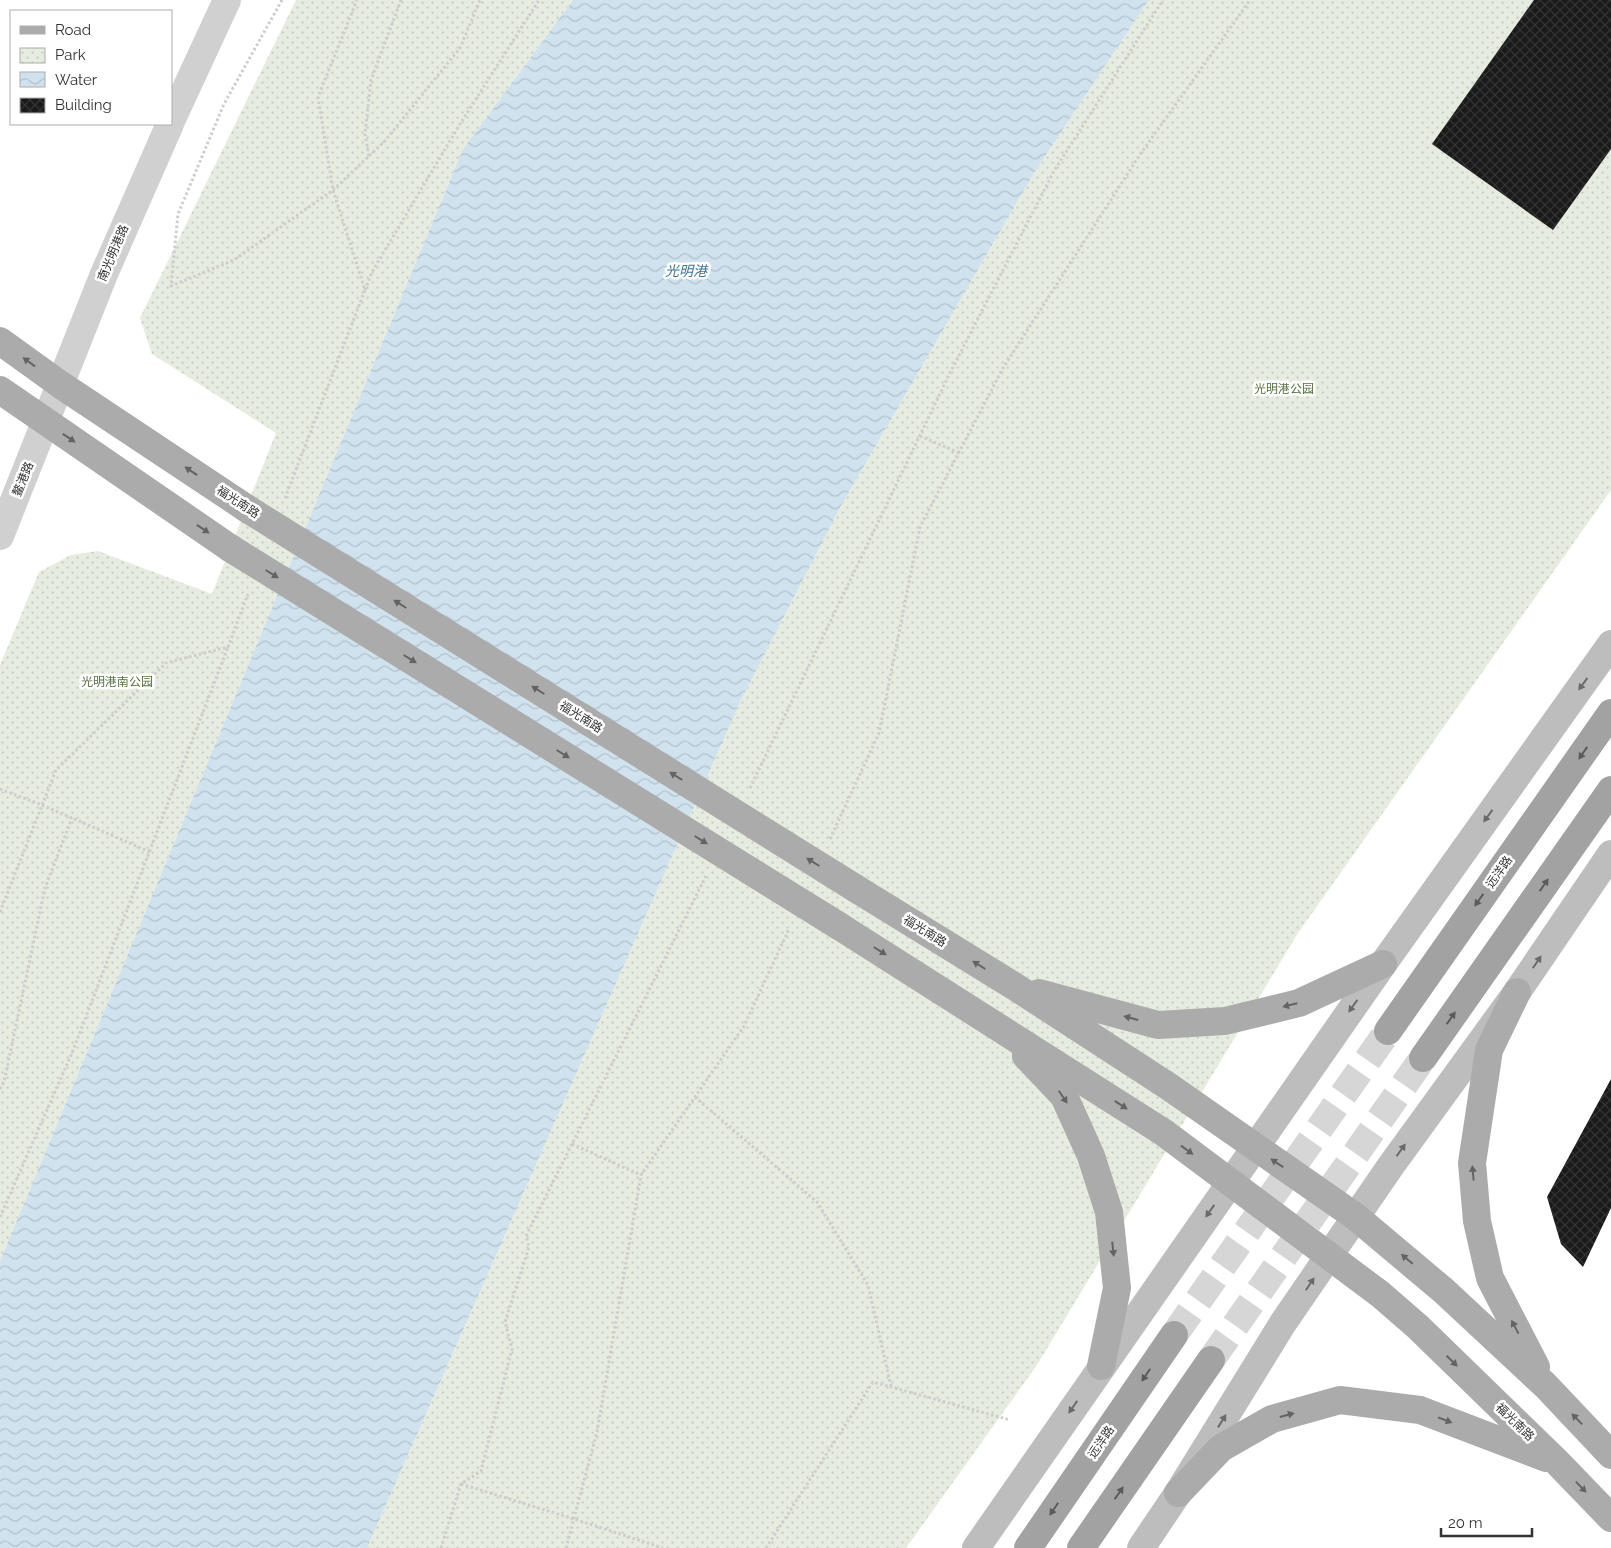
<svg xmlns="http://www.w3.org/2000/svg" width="1611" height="1548" font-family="Raleway,'Noto Sans SC',sans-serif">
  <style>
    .park { fill: url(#park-dots) }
    .water { fill: url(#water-waves) }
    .building { fill: url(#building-cross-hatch) }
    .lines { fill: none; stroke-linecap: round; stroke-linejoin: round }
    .trunk-tunnel { stroke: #d6d6d6; stroke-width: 28; stroke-dasharray: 28 14; stroke-linecap: butt }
    .path { stroke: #cdcdcd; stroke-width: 3; stroke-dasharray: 2.5 2.5; stroke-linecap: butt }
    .tertiary { stroke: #d0d0d0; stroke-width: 28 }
    .secondary { stroke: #bdbdbd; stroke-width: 28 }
    .primary { stroke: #ababab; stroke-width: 28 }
    .trunk { stroke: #a2a2a2; stroke-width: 28 }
    .primary-bridge { stroke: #ababab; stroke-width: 28 }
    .oneway { fill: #636363 }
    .oneway2 { fill: #6a6a6a }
    .oneway3 { fill: #5a5a5a }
    .labels { text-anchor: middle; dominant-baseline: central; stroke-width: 5; stroke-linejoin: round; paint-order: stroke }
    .street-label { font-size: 12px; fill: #333; stroke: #fff }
    .park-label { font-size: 12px; fill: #56703f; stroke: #fff }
    .water-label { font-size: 14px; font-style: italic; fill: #3f7597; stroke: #fff }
  </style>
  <defs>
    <pattern id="park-dots" width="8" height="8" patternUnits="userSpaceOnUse" patternTransform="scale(1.25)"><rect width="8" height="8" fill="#e6ecdf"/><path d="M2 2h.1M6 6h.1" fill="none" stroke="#c6cbc0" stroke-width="1.8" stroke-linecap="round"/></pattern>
    <pattern id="water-waves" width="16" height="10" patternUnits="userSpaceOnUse" patternTransform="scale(1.25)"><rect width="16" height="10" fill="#cfe2ee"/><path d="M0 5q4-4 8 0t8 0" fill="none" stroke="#b2c2cd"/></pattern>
    <pattern id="building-cross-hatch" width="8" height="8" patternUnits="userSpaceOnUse" patternTransform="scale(1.25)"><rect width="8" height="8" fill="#1a1a1a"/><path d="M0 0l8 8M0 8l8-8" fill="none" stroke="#333"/></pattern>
  </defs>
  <rect width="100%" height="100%" fill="#fff"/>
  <!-- park -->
  <path class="park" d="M296 0H573L463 149 0 1261V665L39 572 71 555 98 551 212 594 276 433 152 354 140 318Z
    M1149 0H1611V490L1298 933 1037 1365 906 1548H367L741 700 841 506 1034 173Z"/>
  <!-- water -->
  <path class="water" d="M573 0H1149L1034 173 841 506 741 700 367 1548H0V1261L463 149Z"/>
  <!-- building -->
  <path class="building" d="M1534 0H1611V149L1553 230 1432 144Z
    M1611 1079V1208L1583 1267 1561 1244 1547 1197Z"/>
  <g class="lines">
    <!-- trunk-tunnel -->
    <path class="trunk-tunnel" d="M1174 1335 1388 1031
      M1211 1360 1423 1058"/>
    <!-- path -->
    <path class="path" d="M282 0 224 104 178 214 171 286 234 260 333 190 384 142 460 48 480 0
      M369 156 365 134 371 80 401 0
      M365 290 372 272 460 124 539 0
      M920 436 959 453
      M285 498 365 290 333 190 318 97 357 0
      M750 788 950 373 1054 171 1163 0
      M0 789 42 805 150 852
      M830 839 879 733 920 527 1003 368 1139 156 1250 0
      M0 912 56 770 166 663 228 647 248 594
      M0 1089 4 1082 45 888 72 818
      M695 1097 817 1202 868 1285 891 1386
      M572 1144 641 1175
      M0 1217 72 1053 228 647
      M461 1484 574 1519 663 1548
      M441 1548 461 1484 481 1471 512 1349 505 1322 529 1247 526 1236 706 876
      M566 1548 597 1432 641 1175 744 1026 789 929
      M766 1548 873 1382 1010 1420"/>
    <!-- tertiary -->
    <path class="tertiary" d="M171 121 227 0
      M0 536 104 274 170 124"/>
    <!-- secondary -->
    <path class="secondary" d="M976 1548 1383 964 1611 644
      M1141 1548 1178 1493 1283 1323 1390 1167 1517 992 1611 854"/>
    <!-- primary -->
    <path class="primary" d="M0 341 61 385 246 508
      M0 390 230 548
      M855 888 1014 986 1168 1086 1356 1217 1444 1291 1546 1386 1611 1455
      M839 926 1163 1132 1380 1294 1418 1327 1557 1462 1611 1518
      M1517 992 1489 1050 1472 1163 1477 1221 1490 1278 1536 1367
      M1039 993 1158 1025 1225 1021 1299 1003 1383 964
      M1026 1056 1064 1096 1091 1156 1109 1212 1117 1288 1101 1366
      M1178 1493 1221 1448 1272 1419 1340 1400 1420 1410 1546 1458"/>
    <!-- trunk -->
    <path class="trunk" d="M1388 1031 1611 713
      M1423 1058 1611 790
      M1028 1548 1174 1335
      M1081 1548 1211 1360"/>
    <!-- primary-bridge -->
    <path class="primary-bridge" d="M246 508 855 888
      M230 548 839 926"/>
  </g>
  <!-- one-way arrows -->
  <defs><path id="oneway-solid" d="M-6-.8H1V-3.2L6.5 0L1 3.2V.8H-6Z" transform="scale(1.25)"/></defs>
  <g class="oneway">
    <use href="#oneway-solid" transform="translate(29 362) rotate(-144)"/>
    <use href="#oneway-solid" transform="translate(69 438) rotate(34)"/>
    <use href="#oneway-solid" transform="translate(191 471) rotate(-146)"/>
    <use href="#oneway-solid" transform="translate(203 529) rotate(34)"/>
    <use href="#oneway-solid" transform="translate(272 574) rotate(32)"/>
    <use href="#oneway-solid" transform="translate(400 604) rotate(-148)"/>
    <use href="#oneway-solid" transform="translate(410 659) rotate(32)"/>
    <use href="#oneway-solid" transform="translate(538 690) rotate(-148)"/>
    <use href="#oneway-solid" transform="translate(563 754) rotate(32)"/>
    <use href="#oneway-solid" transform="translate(676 776) rotate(-148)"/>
    <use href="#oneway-solid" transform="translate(701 840) rotate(32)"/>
    <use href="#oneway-solid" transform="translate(813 862) rotate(-148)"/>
    <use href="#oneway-solid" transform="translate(880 951) rotate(32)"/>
    <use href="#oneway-solid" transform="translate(979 965) rotate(-148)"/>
    <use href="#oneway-solid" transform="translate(1290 1005) rotate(166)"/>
    <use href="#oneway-solid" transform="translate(1131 1018) rotate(-165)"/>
    <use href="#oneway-solid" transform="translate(1063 1097) rotate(56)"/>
    <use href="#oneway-solid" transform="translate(1121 1105) rotate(33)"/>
    <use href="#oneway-solid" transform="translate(1187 1150) rotate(36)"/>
    <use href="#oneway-solid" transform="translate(1277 1163) rotate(-146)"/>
    <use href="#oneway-solid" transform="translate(1473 1173) rotate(-95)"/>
    <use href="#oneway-solid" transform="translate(1113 1249) rotate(84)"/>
    <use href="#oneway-solid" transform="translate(1407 1259) rotate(-140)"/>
    <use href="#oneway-solid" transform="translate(1515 1327) rotate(-118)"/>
    <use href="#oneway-solid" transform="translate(1452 1361) rotate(44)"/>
    <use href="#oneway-solid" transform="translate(1287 1415) rotate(-15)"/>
    <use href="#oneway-solid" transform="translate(1577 1419) rotate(-134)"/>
    <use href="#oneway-solid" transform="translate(1445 1420) rotate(21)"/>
    <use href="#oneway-solid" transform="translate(1581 1487) rotate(46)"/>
  </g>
  <g class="oneway2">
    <use href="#oneway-solid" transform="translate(1583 684) rotate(126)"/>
    <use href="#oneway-solid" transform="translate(1488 816) rotate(126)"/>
    <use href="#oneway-solid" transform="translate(1537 962) rotate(-56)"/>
    <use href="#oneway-solid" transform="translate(1353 1006) rotate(125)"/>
    <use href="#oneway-solid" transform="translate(1401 1150) rotate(-54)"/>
    <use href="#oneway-solid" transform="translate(1210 1211) rotate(125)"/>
    <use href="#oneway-solid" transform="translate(1310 1284) rotate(-56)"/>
    <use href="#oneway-solid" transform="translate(1073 1407) rotate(125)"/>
    <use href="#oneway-solid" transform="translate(1222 1421) rotate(-58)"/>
  </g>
  <g class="oneway3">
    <use href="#oneway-solid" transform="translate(1583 753) rotate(125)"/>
    <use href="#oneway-solid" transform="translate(1544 885) rotate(-55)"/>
    <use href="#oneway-solid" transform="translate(1479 900) rotate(125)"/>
    <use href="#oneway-solid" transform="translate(1451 1018) rotate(-55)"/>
    <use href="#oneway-solid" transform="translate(1146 1375) rotate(124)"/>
    <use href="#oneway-solid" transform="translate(1119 1493) rotate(-55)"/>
    <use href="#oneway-solid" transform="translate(1054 1509) rotate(124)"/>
  </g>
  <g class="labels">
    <!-- street labels -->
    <g class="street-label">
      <text transform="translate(113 253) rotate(-67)">南光明港路</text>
      <text transform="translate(23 479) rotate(-68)">鳌港路</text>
      <text transform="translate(238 502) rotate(33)">福光南路</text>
      <text transform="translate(581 717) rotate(32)">福光南路</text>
      <text transform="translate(1499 872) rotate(-55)">远洋路</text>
      <text transform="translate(925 931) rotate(32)">福光南路</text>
      <text transform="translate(1515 1422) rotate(44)">福光南路</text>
      <text transform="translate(1101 1442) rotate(-56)">远洋路</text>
    </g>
    <!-- park labels -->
    <g class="park-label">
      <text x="1284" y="389">光明港公园</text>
      <text x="117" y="682">光明港南公园</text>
    </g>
    <!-- water labels -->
    <g class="water-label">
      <text x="686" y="271">光明港</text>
    </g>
  </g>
  <!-- legend -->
  <rect x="10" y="10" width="162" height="115" fill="#ffffff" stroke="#adadad"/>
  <rect x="20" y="26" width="25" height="8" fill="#ababab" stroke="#adadad"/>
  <text x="55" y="35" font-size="15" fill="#333333">Road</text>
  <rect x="20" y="48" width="25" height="15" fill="url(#park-dots)" stroke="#adadad"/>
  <text x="55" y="60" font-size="15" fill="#333333">Park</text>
  <rect x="20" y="72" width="25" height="15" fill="url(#water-waves)" stroke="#adadad"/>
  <text x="55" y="85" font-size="15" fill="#333333">Water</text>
  <rect x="20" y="98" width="25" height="15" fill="url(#building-cross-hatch)" stroke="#adadad"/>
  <text x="55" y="110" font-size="15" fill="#333333">Building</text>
  <!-- scale -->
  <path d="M1441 1528v8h91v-8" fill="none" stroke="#333333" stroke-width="2.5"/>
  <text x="1448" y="1528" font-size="15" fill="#333333" stroke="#ffffff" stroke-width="4" paint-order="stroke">20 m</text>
</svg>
